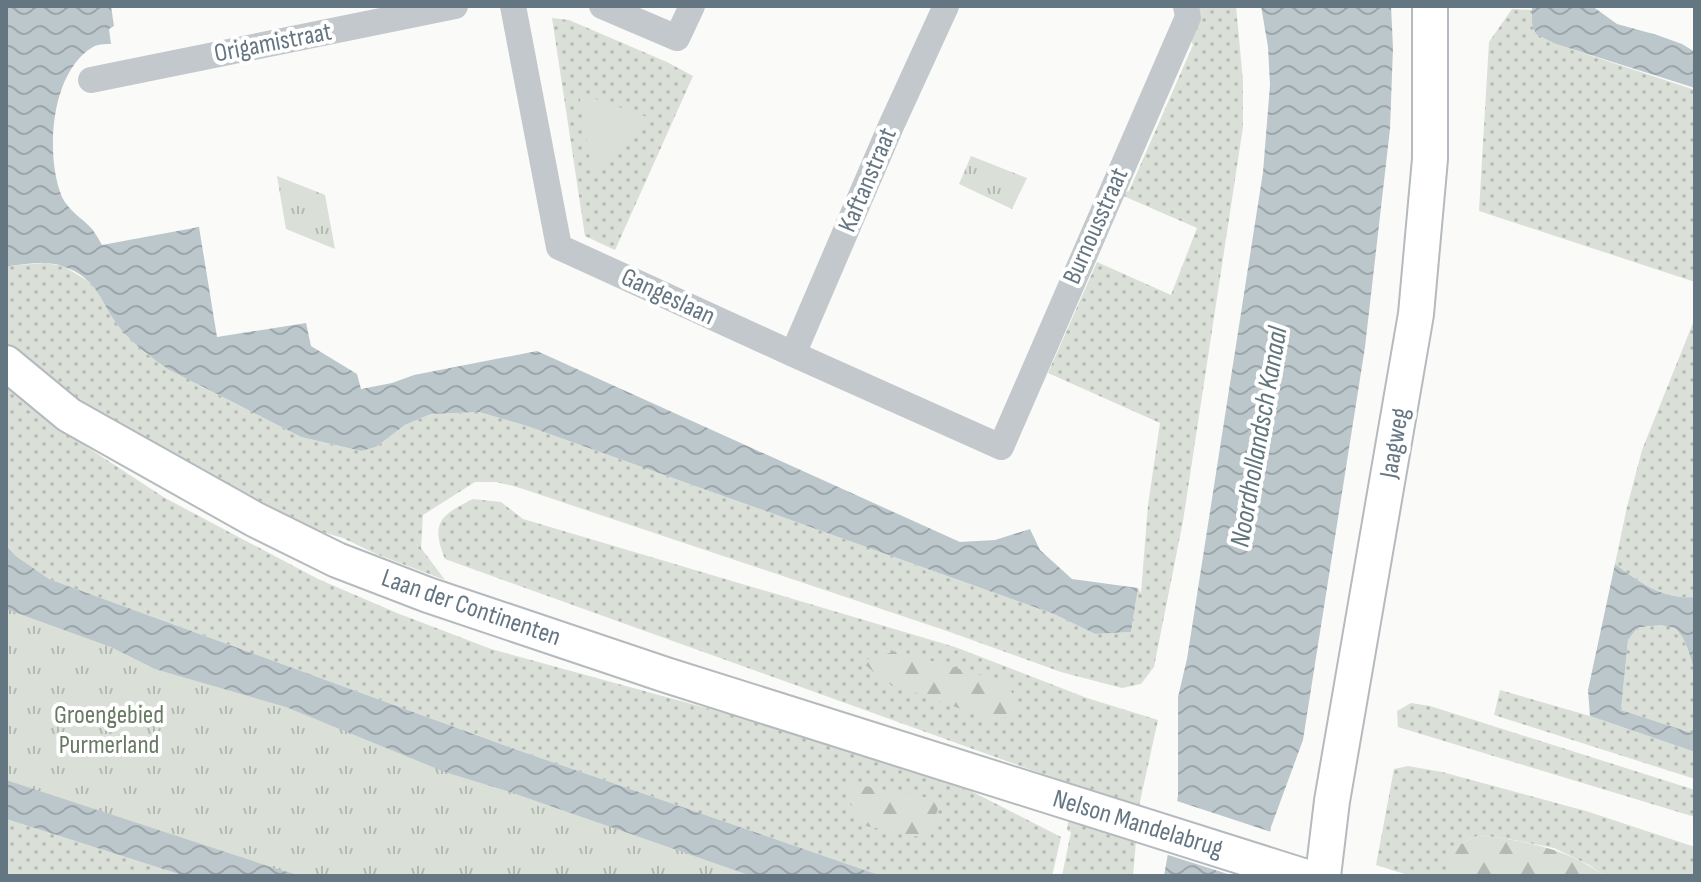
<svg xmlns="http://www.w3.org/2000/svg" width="1701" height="882" font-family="'Sofia Sans Condensed',sans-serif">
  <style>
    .grass { fill: url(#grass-dots) }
    .forest { fill: url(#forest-firs) }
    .park { fill: url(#park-tufts) }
    .pitch { fill: #dadfd7 }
    .water { fill: url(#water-waves) }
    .pier { fill: #fafaf8 }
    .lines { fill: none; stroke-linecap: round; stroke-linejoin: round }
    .major-casing { stroke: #b5babe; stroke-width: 38 }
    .minor { stroke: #c3c8cc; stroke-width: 26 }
    .major { stroke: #fff; stroke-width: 34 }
    .labels { text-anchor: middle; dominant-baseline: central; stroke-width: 8; stroke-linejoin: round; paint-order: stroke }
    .street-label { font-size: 26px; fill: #657683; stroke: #fff }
    .park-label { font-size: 26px; fill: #687a64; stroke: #fff }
    .water-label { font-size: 28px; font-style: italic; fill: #60757c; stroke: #fff }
  </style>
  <defs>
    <pattern id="grass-dots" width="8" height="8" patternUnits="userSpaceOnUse" patternTransform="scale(2)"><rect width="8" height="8" fill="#dadfd7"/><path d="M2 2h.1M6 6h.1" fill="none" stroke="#b4b9b4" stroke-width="1.8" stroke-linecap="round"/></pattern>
    <pattern id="forest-firs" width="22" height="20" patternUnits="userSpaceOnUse" patternTransform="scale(2)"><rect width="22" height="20" fill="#dadfd7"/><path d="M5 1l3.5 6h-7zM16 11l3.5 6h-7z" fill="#b4b9b4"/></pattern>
    <pattern id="park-tufts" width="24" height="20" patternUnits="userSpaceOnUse" patternTransform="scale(2)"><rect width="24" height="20" fill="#dadfd7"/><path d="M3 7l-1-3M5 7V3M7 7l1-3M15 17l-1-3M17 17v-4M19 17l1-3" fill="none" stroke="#b4b9b4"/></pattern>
    <pattern id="water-waves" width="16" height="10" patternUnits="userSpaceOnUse" patternTransform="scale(2)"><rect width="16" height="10" fill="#bbc7cb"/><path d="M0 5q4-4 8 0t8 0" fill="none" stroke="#9ca6aa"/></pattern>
  </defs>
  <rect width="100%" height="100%" fill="#fafaf8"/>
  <!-- grass -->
  <path class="grass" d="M1199 6H1236L1243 81V127L1183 521 1154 667 1141 684 1122 688 1061 672 947 631 517 487 496 482H475L423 515 421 548 445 580 376 554 343 538 276 519 182 468 44 379 6 350V266L45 263 63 266 88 281 98 291 117 324 131 340 148 355 201 386 301 437 361 451 376 447 405 425 431 414 479 412 527 426 1054 614 1095 634 1131 632 1138 588 1141 593 1148 505 1160 423 1048 373 1097 262 1171 295 1197 228 1119 194 1129 191 1193 45 1189 36 1201 16Z
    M1512 9 1532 10V23L1556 44 1695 90V282L1479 211 1489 42Z
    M552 18 569 20 667 62 693 76 615 250 585 236Z
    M1695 318V597C1663 600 1639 582 1615 564L1627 507 1642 450Z
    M6 384 84 445 165 498 318 579 397 613 491 649 820 739 971 791 1061 837 1052 876H882L509 747 49 579 16 556 6 544Z
    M473 499 501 502 523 519 955 647 1087 698 1158 720 1139 806 1133 876H1062L1071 832 1067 830 1073 785 445 559C430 522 441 515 473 499Z
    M1652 626H1670L1682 634 1695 671V734L1621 710 1628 640 1637 628Z
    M1500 690 1590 716 1695 752V779L1494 715Z
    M1411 703 1430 706 1695 790V817L1398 727 1397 711Z
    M1408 766 1442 772 1586 811 1695 847V876H1605L1589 865 1554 848 1514 840 1479 835 1457 846 1446 861 1450 876H1411L1376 865 1394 769Z
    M6 819 185 876H6Z"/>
  <!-- forest -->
  <path class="forest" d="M897 651 1005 682 1024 711 995 721 885 682 861 661Z
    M841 782 940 800 930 839 861 825Z
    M1479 835C1528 842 1563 847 1605 876H1450L1445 861 1457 846Z"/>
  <!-- park -->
  <path class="park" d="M971 156 1027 178 1012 209 959 184Z
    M277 176 325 195 335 249 286 229Z
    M6 580 873 876H235L6 801Z"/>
  <!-- pitch -->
  <path class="pitch" d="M579 93 653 119 592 173Z"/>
  <!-- water -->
  <path class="water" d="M6 6H111L114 26 109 29 111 44C105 44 98 44 93 47 50 72 45 156 62 197 68 210 83 219 92 229 96 234 99 240 102 245L199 227 217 337 306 323 311 346 357 374 361 389 392 383 414 375 537 351 960 542 995 540 1030 529 1040 550 1072 579 1138 588 1131 632 1095 634 1054 614 527 426 479 412 431 414 405 425 376 447 361 451 301 437 168 369C151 357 134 345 120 328 100 303 99 278 62 266 45 260 24 265 6 266Z
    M1261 6H1391L1393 48 1390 129 1365 347 1303 740 1271 827 1264 876H1164L1178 796V697L1187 659 1263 172 1270 85 1268 47Z
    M1532 6H1592L1617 24 1657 35 1682 44 1695 52V88L1556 44 1536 34 1532 23Z
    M6 545 16 556 49 579 509 747 882 876H752L746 874 507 791 445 772 286 707 155 669 111 647 6 609Z
    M1615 564C1639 582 1663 600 1695 597V671C1681 631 1684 620 1637 628L1628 640 1621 710 1695 734V752L1590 716 1588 690Z
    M6 780 271 867 301 876H185L6 819Z"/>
  <!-- pier -->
  <path class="pier" d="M1174 800 1274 833 1268 876H1234L1165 854Z"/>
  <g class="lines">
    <!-- major casing -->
    <g class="major-casing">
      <path id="major" d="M6 363 69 415 254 519 337 560 428 595 666 675 1303 876
        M1323 876 1332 801 1416 314 1430 159V6"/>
    </g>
    <!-- minor -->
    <path class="minor" d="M513 6 559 247 793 354 1001 447 1188 17 1186 6
      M602 6 677 38 692 6
      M91 80 455 6
      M793 354 891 126 946 6"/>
    <!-- major -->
    <use href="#major" class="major"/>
  </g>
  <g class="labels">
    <!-- street labels -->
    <g class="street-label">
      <text transform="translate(273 43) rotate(-11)">Origamistraat</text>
      <text transform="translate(868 180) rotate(-67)">Kaftanstraat</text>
      <text transform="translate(1096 226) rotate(-66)">Burnousstraat</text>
      <text transform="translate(668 297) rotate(25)">Gangeslaan</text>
      <text transform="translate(1395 443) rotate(-80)">Jaagweg</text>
      <text transform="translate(471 608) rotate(19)">Laan der Continenten</text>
      <text transform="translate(1138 824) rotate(17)">Nelson Mandelabrug</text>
    </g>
    <!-- park labels -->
    <g class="park-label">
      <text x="109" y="715">Groengebied<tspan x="109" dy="30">Purmerland</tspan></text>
    </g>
    <!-- water labels -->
    <g class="water-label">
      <text transform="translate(1259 437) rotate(-80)">Noordhollandsch Kanaal</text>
    </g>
  </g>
  <!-- border -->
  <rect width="1701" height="882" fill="none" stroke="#657683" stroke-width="16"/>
</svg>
